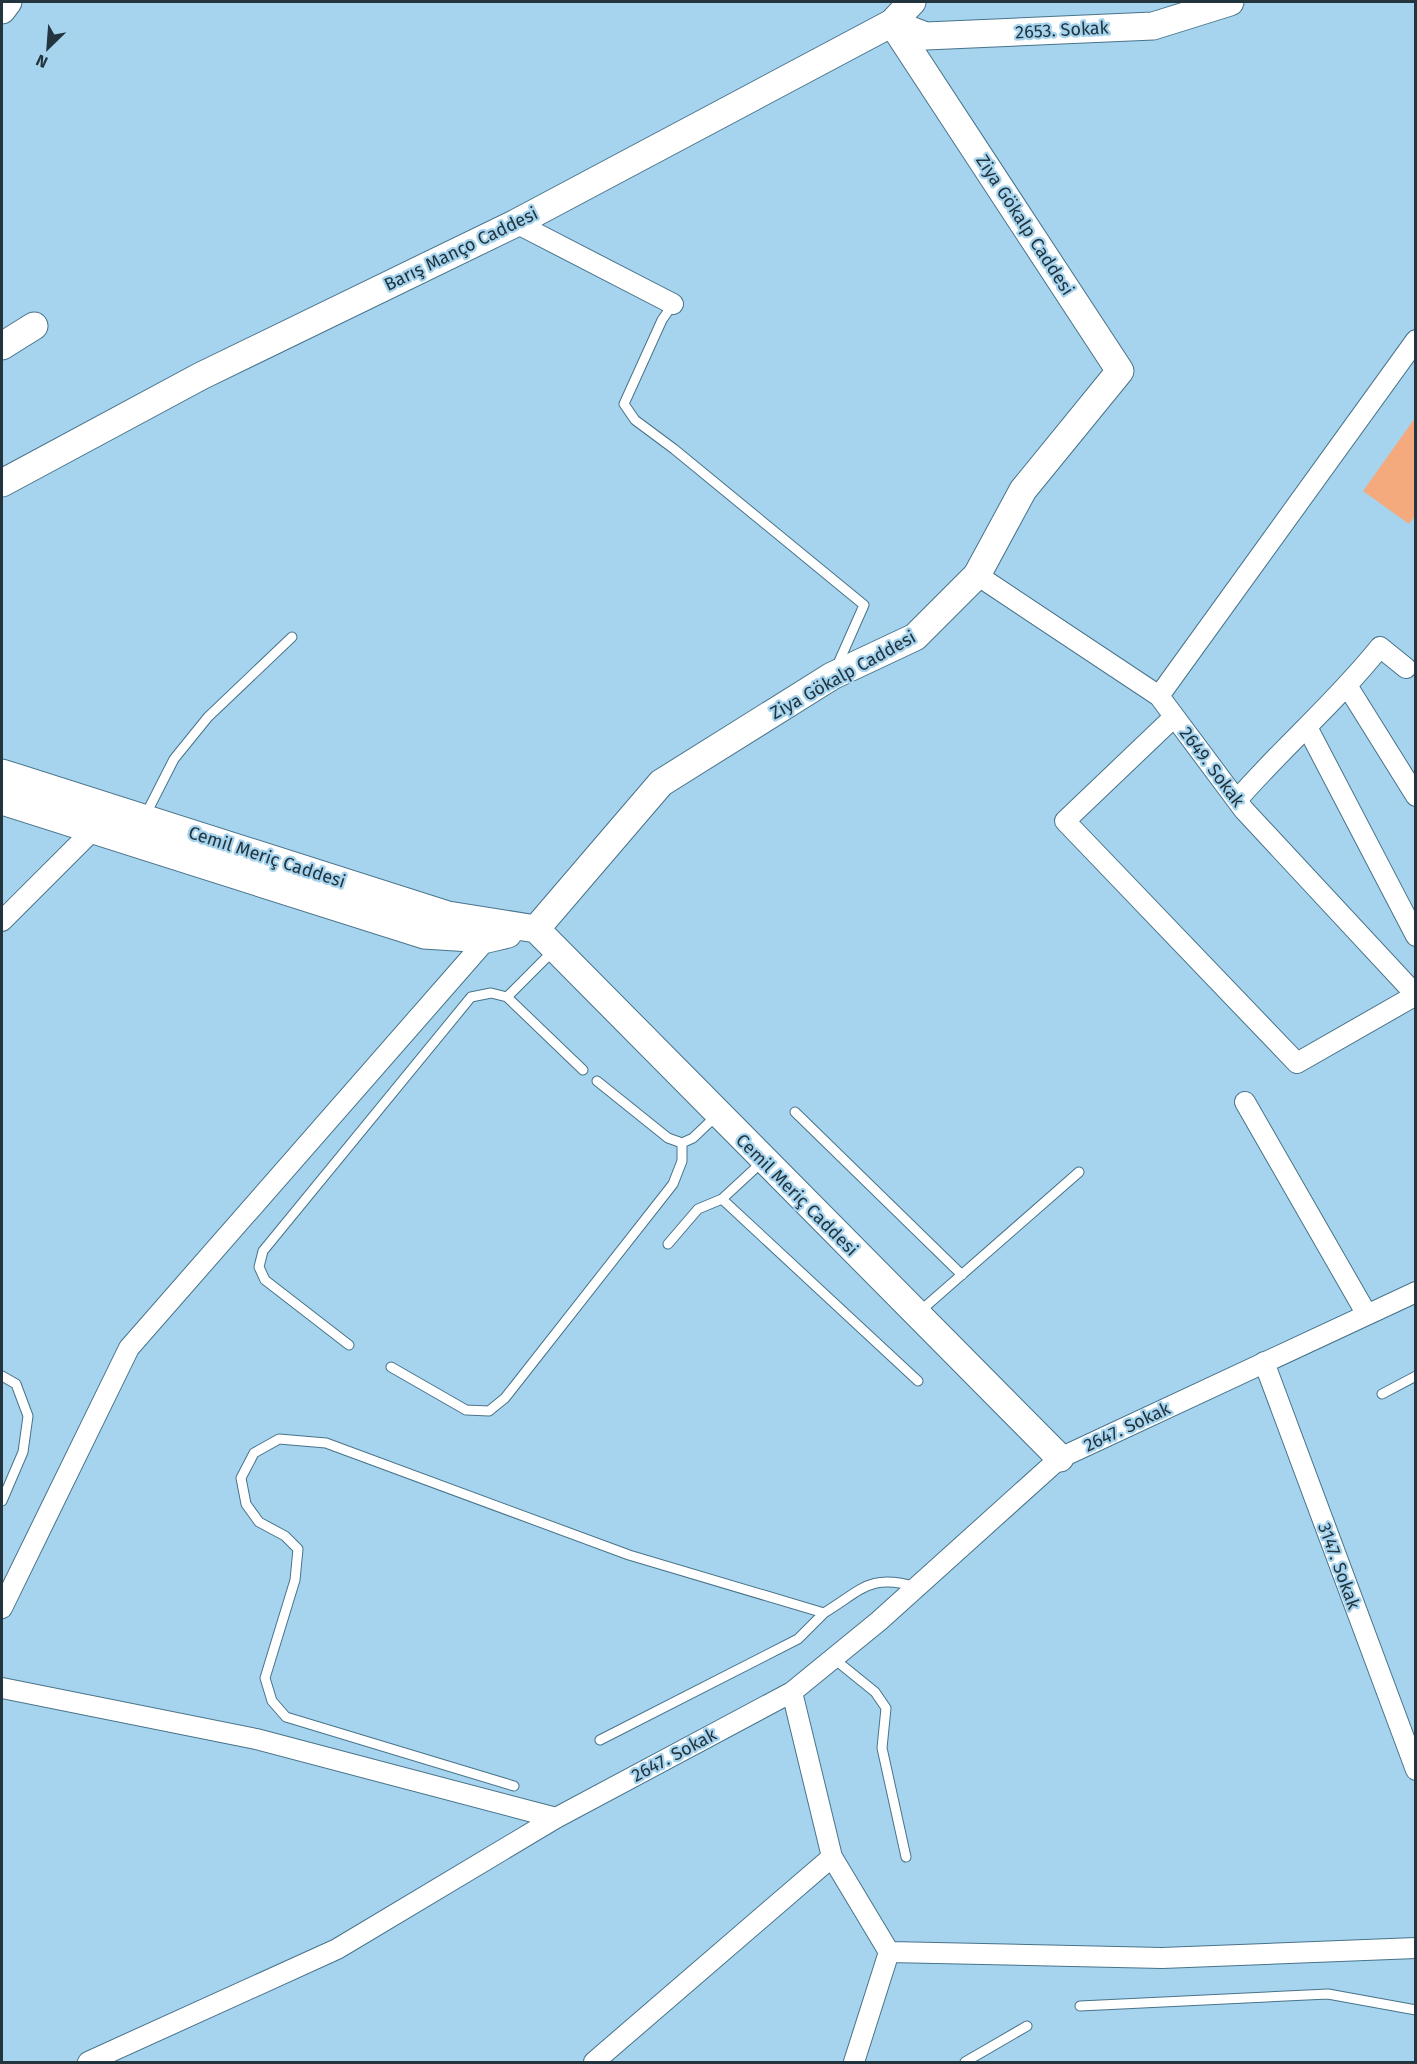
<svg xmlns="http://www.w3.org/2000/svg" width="1417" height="2064" font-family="'Fira Sans',sans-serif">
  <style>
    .green { fill: #f4aa7c }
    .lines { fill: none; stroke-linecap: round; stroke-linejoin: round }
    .lane-casing { stroke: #48738a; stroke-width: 11 }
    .street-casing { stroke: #48738a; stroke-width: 22 }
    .secondary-casing { stroke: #48738a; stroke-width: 29 }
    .lane { stroke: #fff; stroke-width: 9 }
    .street { stroke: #fff; stroke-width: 20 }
    .secondary { stroke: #fff; stroke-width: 27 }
    .labels { text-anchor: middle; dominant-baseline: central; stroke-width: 4.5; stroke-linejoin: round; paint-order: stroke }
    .street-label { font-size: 18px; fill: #22343e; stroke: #a6d4ee }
  </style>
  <rect width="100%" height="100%" fill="#a6d4ee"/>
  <!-- green -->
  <path class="green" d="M1415 418V516L1409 524 1363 491Z"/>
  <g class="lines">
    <!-- lane casing -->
    <g class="lane-casing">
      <path id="lane" d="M673 304 662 320 624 404 635 420 674 449 864 605 837 666
        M145 816 174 759 208 717 292 637
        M507 997 554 950
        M597 1081 668 1138 682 1143 693 1138 716 1116
        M795 1112 962 1275
        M722 1199 918 1381
        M668 1244 698 1209 722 1199 762 1162
        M918 1313 1079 1172
        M349 1345 265 1280 259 1267 263 1251 471 997 491 993 507 997 583 1070
        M391 1367 466 1410 489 1411 505 1398 673 1184 682 1161V1143
        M2 1376 16 1384 28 1416 23 1452 2 1501
        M1382 1394 1416 1376
        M833 1658 875 1692 886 1708 882 1748 906 1857
        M600 1740 798 1639 824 1613
        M514 1786 286 1717 272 1701 265 1678 295 1580 298 1549 285 1536 259 1522 246 1504 241 1478 254 1453 279 1439 326 1443 629 1555 824 1613C862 1590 869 1573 917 1587
        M1080 2006 1328 1994 1416 2010
        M965 2062 1027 2026"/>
    </g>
    <!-- street casing -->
    <g class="street-casing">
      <path id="street" d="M516 223 673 304
        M977 575 1159 696 1244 810 1416 995 1297 1063 1065 821 1174 717
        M1348 687 1416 796
        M1159 696 1416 340
        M1307 727 1416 936
        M1237 800C1283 747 1336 702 1380 647L1406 668
        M2 921 92 831
        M1245 1102 1366 1313
        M1264 1362 1416 1770
        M2 1608 129 1348 487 939
        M2 1688 256 1739 556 1818
        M792 1692 832 1857 889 1952 854 2062
        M889 1952 1162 1958 1416 1948
        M88 2062 337 1949 556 1818 792 1692 879 1621 1060 1458 1416 1292
        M594 2062 832 1857"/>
    </g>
    <!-- secondary casing -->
    <g class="secondary-casing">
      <path id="secondary" d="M2 10 8 2
        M892 23 926 36 1153 26 1230 2
        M2 346 34 326
        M2 483 201 376 516 223 892 23 912 2
        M2 773 448 915 536 929 1060 1458
        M2 801 424 935 487 939 508 934
        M536 929 661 783 832 676 915 637 977 575 1023 490 1120 371 892 23"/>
    </g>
    <!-- lane -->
    <use href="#lane" class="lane"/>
    <!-- street -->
    <use href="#street" class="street"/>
    <!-- secondary -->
    <use href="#secondary" class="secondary"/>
  </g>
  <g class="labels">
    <!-- street labels -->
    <g class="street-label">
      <text transform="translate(1062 30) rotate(-3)">2653. Sokak</text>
      <text transform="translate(1025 225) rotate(57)">Ziya Gökalp Caddesi</text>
      <text transform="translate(461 249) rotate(-26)">Barış Manço Caddesi</text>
      <text transform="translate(843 675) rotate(-29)">Ziya Gökalp Caddesi</text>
      <text transform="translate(1212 767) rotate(53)">2649. Sokak</text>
      <text transform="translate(267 857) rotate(18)">Cemil Meriç Caddesi</text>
      <text transform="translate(797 1195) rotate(45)">Cemil Meriç Caddesi</text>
      <text transform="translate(1127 1427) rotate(-25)">2647. Sokak</text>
      <text transform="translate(1339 1566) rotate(70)">3147. Sokak</text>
      <text transform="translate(674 1755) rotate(-28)">2647. Sokak</text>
    </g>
  </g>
  <!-- border -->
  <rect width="1417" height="2064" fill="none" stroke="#22343e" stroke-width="6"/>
  <!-- north arrow -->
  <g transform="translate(48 48) rotate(205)" stroke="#a6d4ee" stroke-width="4.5" paint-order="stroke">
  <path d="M0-4.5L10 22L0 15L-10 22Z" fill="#22343e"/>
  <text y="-9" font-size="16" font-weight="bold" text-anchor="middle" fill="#22343e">N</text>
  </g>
</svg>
